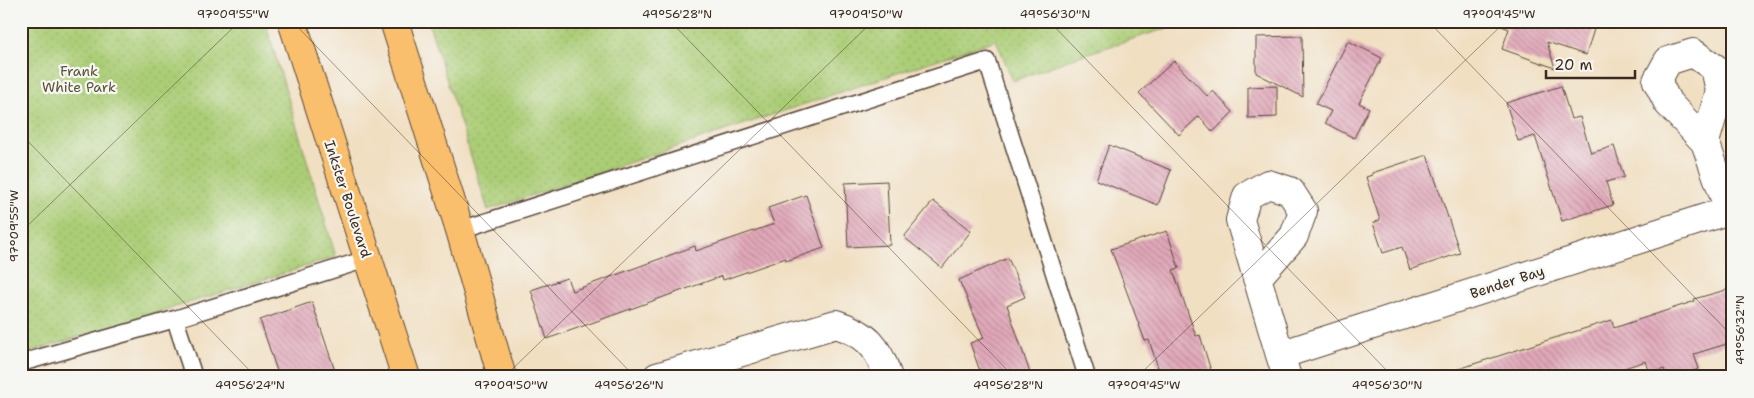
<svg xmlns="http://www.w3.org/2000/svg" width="1754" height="398" font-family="'Shantell Sans',sans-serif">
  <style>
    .grass { fill: url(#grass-dots); stroke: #737c4a }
    .building { fill: url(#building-back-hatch) }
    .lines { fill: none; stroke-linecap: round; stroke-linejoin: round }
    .service-casing { stroke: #564537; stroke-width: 19 }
    .minor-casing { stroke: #564537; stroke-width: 30 }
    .primary-casing { stroke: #564537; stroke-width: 30 }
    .service { stroke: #fff; stroke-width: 16 }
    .minor { stroke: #fff; stroke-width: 28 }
    .primary { stroke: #f9bf6d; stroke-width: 28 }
    .ticks { fill: none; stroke: #3b2a1e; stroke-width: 1; stroke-opacity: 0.45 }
    .labels { text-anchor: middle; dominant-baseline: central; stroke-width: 4.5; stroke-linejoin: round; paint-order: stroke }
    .park-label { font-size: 14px; fill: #575334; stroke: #f6f6f2 }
    .street-label { font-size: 14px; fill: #3b2a1e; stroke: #f6f6f2 }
    .neatline { fill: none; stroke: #3b2a1e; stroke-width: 2 }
    .ticks-label { font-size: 12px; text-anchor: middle; fill: #3b2a1e }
  </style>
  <defs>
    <pattern id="grass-dots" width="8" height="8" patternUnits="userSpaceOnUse" patternTransform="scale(1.25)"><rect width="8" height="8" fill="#abcd76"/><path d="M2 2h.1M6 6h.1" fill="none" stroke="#94b066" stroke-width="1.8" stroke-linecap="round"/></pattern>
    <pattern id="building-back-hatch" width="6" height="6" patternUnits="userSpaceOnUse" patternTransform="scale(1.25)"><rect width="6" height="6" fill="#e1a8ba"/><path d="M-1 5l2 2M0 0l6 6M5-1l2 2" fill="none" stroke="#b88997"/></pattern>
  </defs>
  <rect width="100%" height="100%" fill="#f6f6f2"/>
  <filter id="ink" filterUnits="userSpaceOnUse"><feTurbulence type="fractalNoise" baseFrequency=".02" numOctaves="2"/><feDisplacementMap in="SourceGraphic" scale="10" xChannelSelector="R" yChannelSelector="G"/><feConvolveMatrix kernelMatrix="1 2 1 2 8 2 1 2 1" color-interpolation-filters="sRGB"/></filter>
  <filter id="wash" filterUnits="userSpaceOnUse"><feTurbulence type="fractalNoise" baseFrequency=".0096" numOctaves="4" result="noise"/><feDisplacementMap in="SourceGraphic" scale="20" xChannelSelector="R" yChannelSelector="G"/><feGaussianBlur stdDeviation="1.12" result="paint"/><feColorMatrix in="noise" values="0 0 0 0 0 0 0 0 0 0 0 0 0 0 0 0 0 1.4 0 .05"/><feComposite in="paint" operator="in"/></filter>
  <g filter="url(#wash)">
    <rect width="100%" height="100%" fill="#f1dfc2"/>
    <!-- grass -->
    <path class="grass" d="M21 21H265L336 257 21 355Z
      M428 21H1189L1073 58 1013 81 996 40 488 210Z"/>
    <g id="blocks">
      <!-- building -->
      <path class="building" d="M1500 21H1582L1595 26 1586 55 1547 42 1555 68 1502 49 1509 29 1499 25Z
        M1302 36 1303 97 1256 73V37Z
        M1348 41 1382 58 1359 103 1369 108 1354 138 1325 123 1331 111 1316 104Z
        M1174 61 1207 96 1213 91 1233 112 1213 132 1199 116 1179 135 1139 93Z
        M1277 86V117L1248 118V87Z
        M1561 86 1571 119 1580 117 1591 153 1614 146 1624 177 1606 182 1613 205 1562 221 1535 136 1518 141 1506 103Z
        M1109 145 1171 170 1158 205 1096 180Z
        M1427 155 1460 253 1410 270 1402 247 1383 253 1373 223 1380 220 1366 177 1372 175V173Z
        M887 181 890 245 848 247 845 183Z
        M806 195 824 248 786 261V258L723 280 722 276 547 339 531 290 567 278 572 291 695 246 696 251 774 224 768 208Z
        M933 201 971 231 942 268 904 237Z
        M1167 231 1179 268 1173 270 1196 336 1200 335 1211 371 1193 377H1161L1149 340 1145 341 1111 249Z
        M1008 258 1025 297 1007 305 1030 373 1017 377H982L970 343 984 338 959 280Z
        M1733 288V342L1694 354 1699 369 1676 377H1667L1664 369 1650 374 1646 361 1596 377H1450L1449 372 1548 340 1612 320 1614 328 1695 301 1694 299Z
        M312 302 337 377H279L260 320Z"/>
    </g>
  </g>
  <g filter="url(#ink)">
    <use href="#blocks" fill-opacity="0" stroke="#564537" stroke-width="1"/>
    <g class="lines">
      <!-- service casing -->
      <g class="service-casing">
        <path id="service" d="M460 230 987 61 1087 377
          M175 319 194 377
          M21 363 175 319 367 259"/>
      </g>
      <!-- minor casing -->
      <g class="minor-casing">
        <path id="minor" d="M1705 142 1668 103 1657 81 1668 61 1693 53 1715 68 1720 91 1705 142 1729 210
          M1257 278 1294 236 1303 211 1290 191 1268 184 1247 196 1240 220 1280 355
          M657 377 836 324C867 334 878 346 888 377
          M1287 377 1280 355 1733 209"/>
      </g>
      <!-- primary casing -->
      <g class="primary-casing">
        <path id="primary" d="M292 21 406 377
          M394 21 460 230 502 377"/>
      </g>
      <!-- service -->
      <use href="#service" class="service"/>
      <!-- minor -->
      <use href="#minor" class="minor"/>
      <!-- primary -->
      <use href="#primary" class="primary"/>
    </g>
  </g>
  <!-- ticks -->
  <path class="ticks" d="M292 21 635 377M670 21 1014 377M1049 21 1393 377M1428 21 1733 337M21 134 256 377M21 232 240 21M504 377 873 21M1137 377 1506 21"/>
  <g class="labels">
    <!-- park labels -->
    <g class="park-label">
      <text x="79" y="71">Frank<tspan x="79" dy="16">White Park</tspan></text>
    </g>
    <!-- street labels -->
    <g class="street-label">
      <text transform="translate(348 199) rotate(72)">Inkster Boulevard</text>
      <text transform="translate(1507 282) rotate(-18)">Bender Bay</text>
    </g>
  </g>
  <!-- margin -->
  <rect width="1754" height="398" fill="none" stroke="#f6f6f2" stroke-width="55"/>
  <!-- scale -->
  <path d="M1546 70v8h89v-8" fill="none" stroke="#3b2a1e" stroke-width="2.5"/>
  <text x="1554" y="70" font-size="15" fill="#3b2a1e" stroke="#f6f6f2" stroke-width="4" paint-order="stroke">20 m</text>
  <rect x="28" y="28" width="1698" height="342" class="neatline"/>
  <g class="ticks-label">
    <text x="233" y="18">97°09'55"W</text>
    <text x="677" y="18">49°56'28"N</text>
    <text x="866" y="18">97°09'50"W</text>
    <text x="1055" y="18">49°56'30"N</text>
    <text x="1499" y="18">97°09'45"W</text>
    <text transform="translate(14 226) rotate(-90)" y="4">97°09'55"W</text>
    <text transform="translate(1740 330) rotate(-90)" y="4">49°56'32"N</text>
    <text x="250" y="389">49°56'24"N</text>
    <text x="511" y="389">97°09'50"W</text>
    <text x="629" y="389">49°56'26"N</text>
    <text x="1008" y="389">49°56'28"N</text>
    <text x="1144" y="389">97°09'45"W</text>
    <text x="1387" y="389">49°56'30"N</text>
  </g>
</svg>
